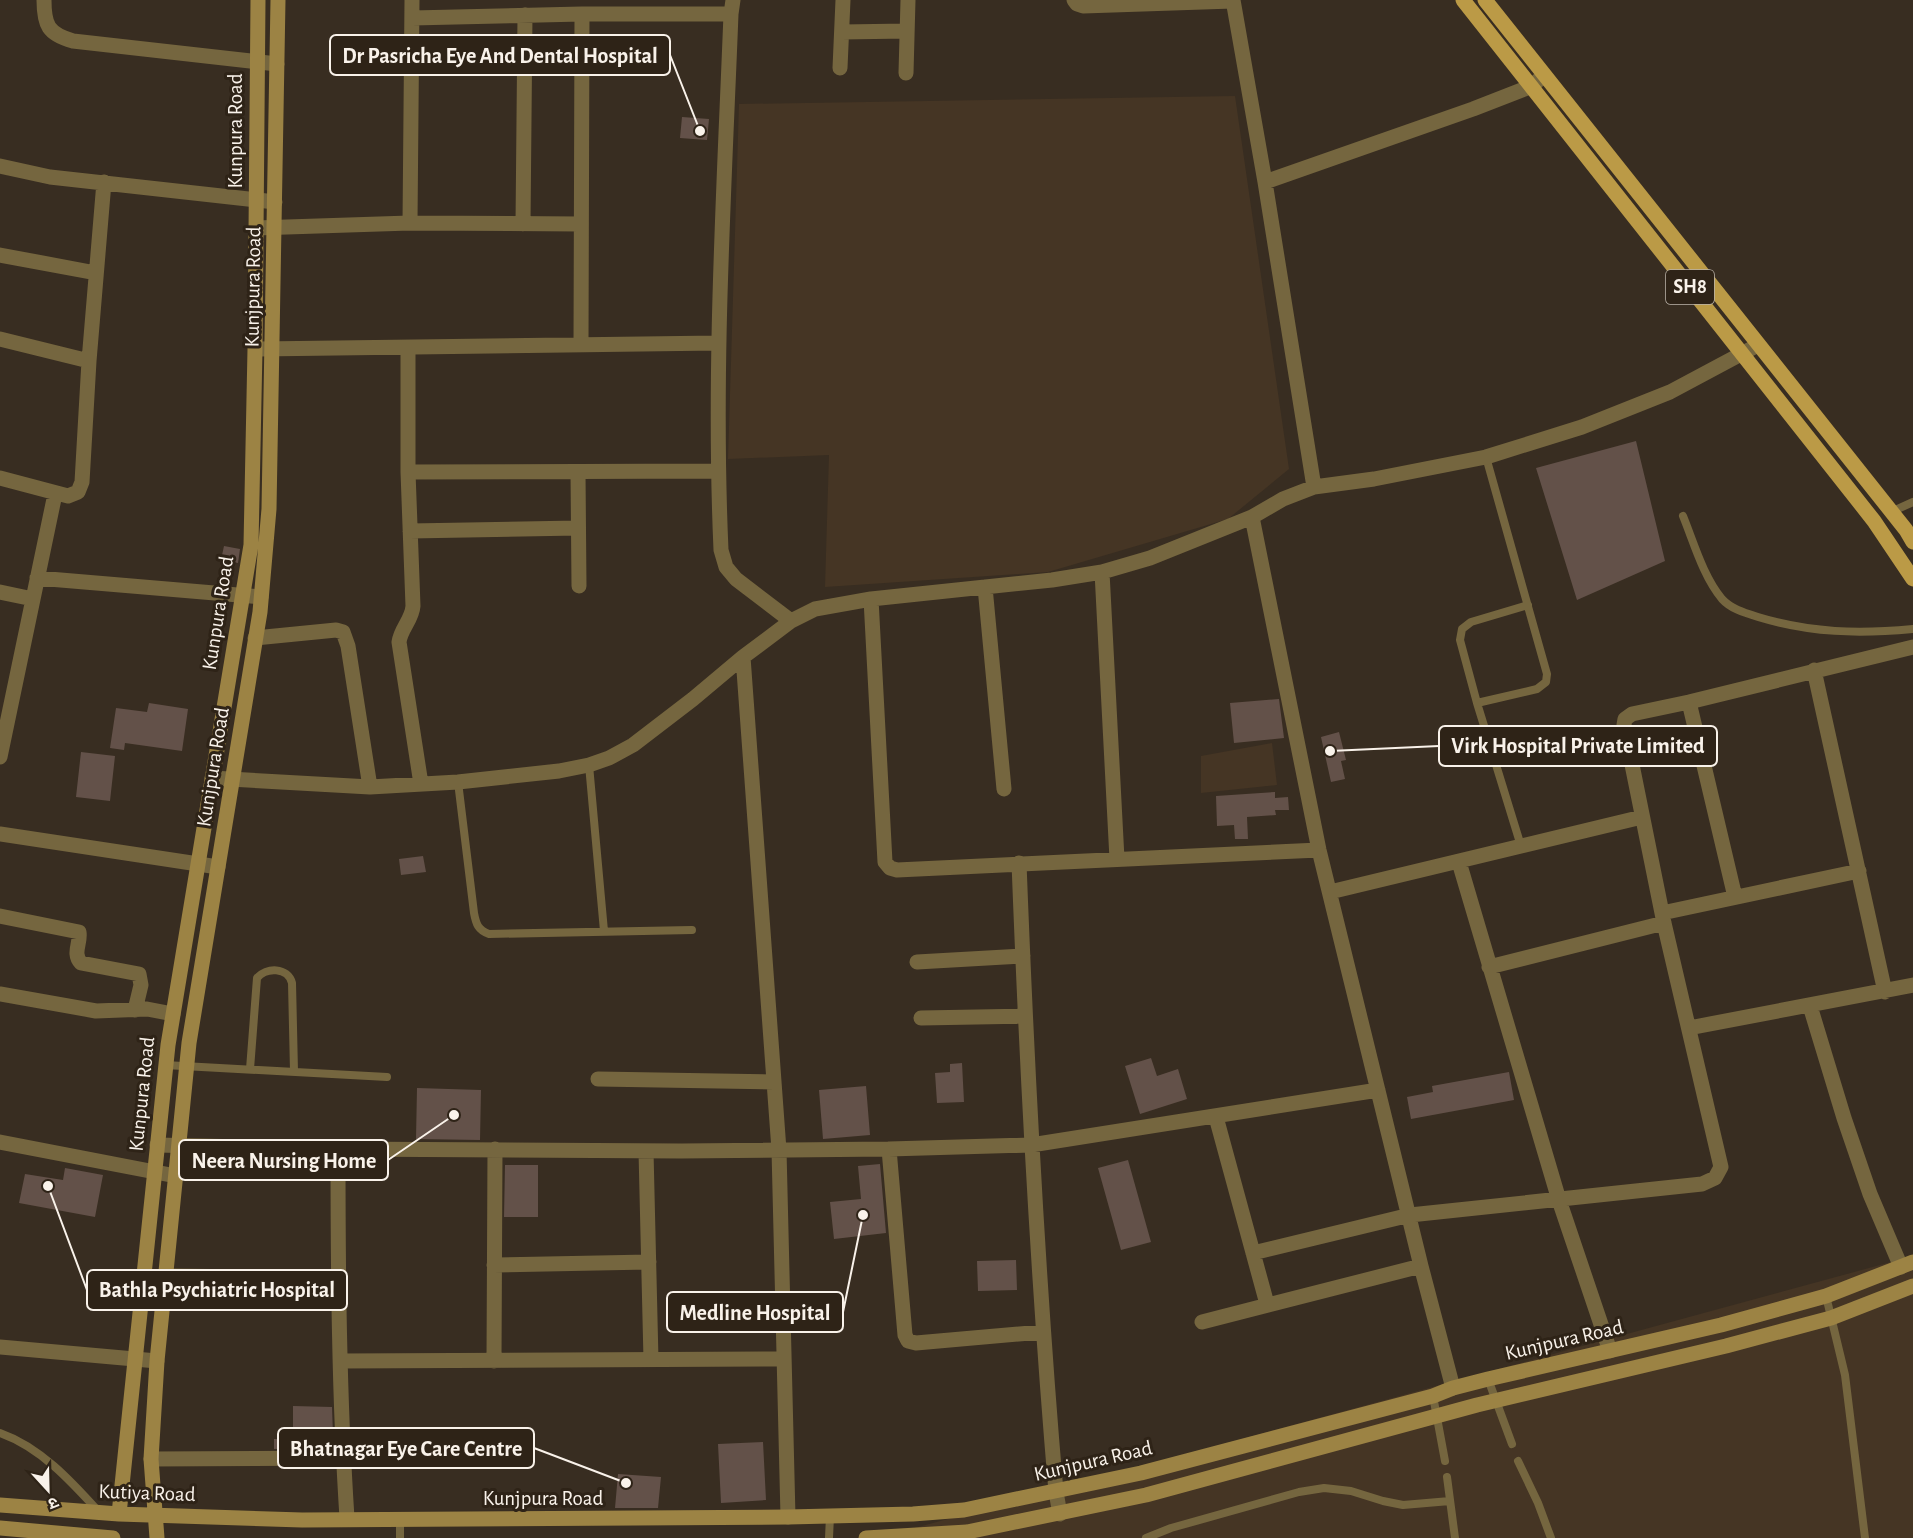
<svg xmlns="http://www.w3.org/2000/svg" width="1913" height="1538" font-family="'Alegreya Sans','Noto Sans Devanagari',sans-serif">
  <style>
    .built { fill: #453524 }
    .building { fill: #635149 }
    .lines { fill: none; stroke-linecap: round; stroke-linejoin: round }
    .lane { stroke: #75663f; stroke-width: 8 }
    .street { stroke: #75663f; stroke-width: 15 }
    .secondary { stroke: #9c8344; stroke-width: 15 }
    .primary { stroke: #bb9a46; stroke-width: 15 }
    .labels { text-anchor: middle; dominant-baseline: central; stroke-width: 6; stroke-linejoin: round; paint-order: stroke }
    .shield { fill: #2e2317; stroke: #bcb4ab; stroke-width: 1.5 }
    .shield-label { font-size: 20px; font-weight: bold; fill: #f9f2ea }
    .street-label { font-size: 21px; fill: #f9f2ea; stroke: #2e2317 }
    .leader { fill: none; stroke: #f9f2ea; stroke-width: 2 }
    .callout-dot { fill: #f9f2ea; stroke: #2e2317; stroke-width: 2 }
    .callout { fill: #2e2317; stroke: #f9f2ea; stroke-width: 2 }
    .callout-label { font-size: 22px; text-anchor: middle; font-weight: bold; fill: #f9f2ea }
  </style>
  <rect width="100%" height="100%" fill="#382d21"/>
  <!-- built -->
  <path class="built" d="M1235 96 1289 469 1228 519 1048 572 825 587 829 455 728 459 739 104Z
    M1272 743 1277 785 1201 793V756Z
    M1913 1256V1538H878Z"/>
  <!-- building -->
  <path class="building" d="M682 117 709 119 707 140 680 138Z
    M1636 441 1665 561 1577 600 1536 468Z
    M224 546 240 549 238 563 221 560Z
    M1279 699 1284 738 1234 743 1230 703Z
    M149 703 188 709 182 751 125 743 124 750 110 748 116 708 147 712Z
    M1339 732 1346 760 1341 761 1345 779 1331 782 1321 737Z
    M81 752 115 756 110 801 76 797Z
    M1275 792V798L1288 797 1289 810H1275L1276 815 1247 817 1248 839H1235L1234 825 1217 826 1216 796Z
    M423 856 426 872 401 875 399 859Z
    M1151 1058 1157 1076 1178 1069 1187 1099 1140 1114 1125 1066Z
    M962 1063 964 1102 937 1103 935 1073 950 1072V1064Z
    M1509 1072 1514 1100 1411 1119 1407 1097 1433 1092 1432 1086Z
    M866 1086 870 1135 823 1139 819 1090Z
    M417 1088 481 1090 480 1140 416 1139Z
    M1128 1160 1151 1242 1121 1250 1098 1168Z
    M880 1164 886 1233 834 1239 830 1202 861 1199 858 1166Z
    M505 1165H538V1217H504Z
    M65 1168 103 1175 95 1217 19 1203 25 1174 63 1180Z
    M1016 1260 1017 1290 978 1291 977 1261Z
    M293 1406 332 1407 333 1435 318 1434V1448L274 1449V1439H293Z
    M763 1442 766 1500 721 1503 718 1444Z
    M618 1474 661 1477 658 1508H615Z"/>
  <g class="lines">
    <!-- lane -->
    <path class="lane" d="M1891 512 1913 502
      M1683 516C1694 543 1703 576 1722 599 1731 609 1745 613 1758 617 1811 633 1858 634 1913 629
      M1477 703 1537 689 1546 682 1547 674 1486 457
      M589 765 604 931
      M458 782 474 913C476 924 478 930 489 934L692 930
      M1521 846 1477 703 1460 640 1462 629 1471 622 1528 605
      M165 1065 387 1077
      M250 1069 257 978C266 967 288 967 292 983L294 1071
      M1826 1296 1845 1375 1865 1538
      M1488 1379 1512 1444
      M1433 1396 1445 1461
      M0 1433C40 1447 71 1481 99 1512
      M1518 1461 1538 1503 1551 1538
      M1447 1477 1455 1538
      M400 1519V1538
      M829 1538 830 1516
      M1146 1538 1171 1528 1299 1492 1324 1488 1351 1491 1383 1501 1403 1505 1450 1501"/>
    <!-- street -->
    <path class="street" d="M44 0C44 25 48 34 73 41L277 64
      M733 0 731 14C724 193 713 371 721 550L726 567 736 579 791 621
      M1074 0 1077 4 1083 6 1233 1
      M1233 0 1265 182 1314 487
      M412 18 582 14H731
      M842 32 907 31
      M840 68 843 0
      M906 73 908 0
      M0 166 50 177 275 202
      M1265 182 1473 109 1532 86 1544 75
      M410 223 412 0
      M523 224 525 15
      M256 228 410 223 581 224
      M0 255 96 273
      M0 339 89 361
      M581 345 582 14
      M408 348V472L413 606C412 620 401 628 399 642L421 784
      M259 349 718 343
      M408 472 718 471
      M578 472 579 586
      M0 478 68 496 78 492 82 482 89 361 104 182
      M1252 517 1319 850 1421 1266 1453 1388
      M410 531 578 528
      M1102 572 1117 859
      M37 578 261 597
      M985 587 1004 789
      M0 592 33 599
      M871 599 885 862 890 868 897 870 1319 850
      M255 638 336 630 343 632 348 646 370 787
      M743 657 779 1150 788 1517
      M1814 670 1885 992
      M1689 702 1735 897
      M0 757 55 494
      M212 778 370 787 458 782 559 771 589 765 609 758 633 745 693 699 743 657 791 621 815 609 871 599 1052 580 1102 572 1150 558 1252 517 1283 499 1314 487 1374 479 1486 457 1582 427 1670 392 1758 345
      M0 834 218 867
      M1459 862 1559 1200 1610 1351
      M1019 863C1027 1073 1038 1282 1056 1492L1060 1514
      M1330 892 1642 817
      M1662 913 1859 871
      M0 916 79 932C81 943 72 953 81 963L139 974 141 985 135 1010
      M917 962 1023 956
      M1489 967 1664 923
      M0 994 96 1011 147 1009 173 1014
      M1810 1006 1844 1118 1870 1194 1901 1267
      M921 1018 1025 1016
      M1689 1028 1913 985
      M598 1079 774 1082
      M1216 1117 1267 1304
      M0 1142 176 1176
      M157 1145 338 1149 681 1151 889 1149 1031 1145 1378 1090
      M338 1149C338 1272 339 1395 347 1518
      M889 1149 905 1335 908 1341 916 1343 1042 1332
      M646 1151 651 1360
      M1253 1253 1410 1215 1702 1184 1715 1178 1721 1167 1664 923 1624 725 1625 719 1632 714 1689 702 1913 647
      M494 1265 649 1262
      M166 1276 338 1278
      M1202 1322 1421 1266
      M0 1347 157 1361
      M341 1361 783 1359
      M494 1361 495 1149
      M151 1459 343 1458"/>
    <!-- secondary -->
    <path class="secondary" d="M0 1505 119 1514 302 1520 788 1517 913 1514 964 1510 1141 1473 1433 1396 1453 1388 1488 1379 1721 1325 1826 1296 1913 1262
      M119 1514 168 1045 251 545 255 349 258 0
      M0 1528 113 1538
      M157 1538 151 1459 157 1361 189 1043 260 612 269 509 278 0
      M866 1538 967 1532 1146 1495 1477 1405 1726 1346 1831 1318 1913 1286"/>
    <!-- primary -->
    <path class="primary" d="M1463 0 1874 521 1913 579
      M1485 0 1906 530 1913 542"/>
  </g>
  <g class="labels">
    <!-- shield labels -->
    <rect class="shield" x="1666" y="270" width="48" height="34" rx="4.5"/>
    <g class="shield-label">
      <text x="1690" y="287">SH8</text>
    </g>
    <!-- street labels -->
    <g class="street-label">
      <text transform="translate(235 131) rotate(-90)">Kunpura Road</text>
      <text transform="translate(253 287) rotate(-89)">Kunjpura Road</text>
      <text transform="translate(218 613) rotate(-81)">Kunpura Road</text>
      <text transform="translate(213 767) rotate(-81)">Kunjpura Road</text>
      <text transform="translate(142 1094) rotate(-84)">Kunpura Road</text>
      <text transform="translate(1564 1340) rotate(-13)">Kunjpura Road</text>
      <text transform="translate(1093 1461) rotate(-13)">Kunjpura Road</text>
      <text transform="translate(147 1493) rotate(2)">Kutiya Road</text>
      <text x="543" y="1498">Kunjpura Road</text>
    </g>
  </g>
  <!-- callouts -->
  <path class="leader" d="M700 131L670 55M1330 751L1439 746M454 1115L388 1160M48 1186L87 1290M863 1215L843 1312M626 1483L534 1448"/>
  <g class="callout-dot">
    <circle cx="700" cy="131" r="6"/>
    <circle cx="1330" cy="751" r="6"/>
    <circle cx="454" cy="1115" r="6"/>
    <circle cx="48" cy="1186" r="6"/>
    <circle cx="863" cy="1215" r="6"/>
    <circle cx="626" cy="1483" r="6"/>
  </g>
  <g class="callout">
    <rect x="330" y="35" width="340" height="40" rx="6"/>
    <rect x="1439" y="726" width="278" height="40" rx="6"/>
    <rect x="179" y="1140" width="209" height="40" rx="6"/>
    <rect x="87" y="1270" width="260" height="40" rx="6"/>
    <rect x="667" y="1292" width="176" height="40" rx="6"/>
    <rect x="278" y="1428" width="256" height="40" rx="6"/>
  </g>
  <g class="callout-label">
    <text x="500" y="63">Dr Pasricha Eye And Dental Hospital</text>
    <text x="1578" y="753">Virk Hospital Private Limited</text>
    <text x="284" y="1168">Neera Nursing Home</text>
    <text x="217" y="1297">Bathla Psychiatric Hospital</text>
    <text x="755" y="1320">Medline Hospital</text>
    <text x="406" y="1456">Bhatnagar Eye Care Centre</text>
  </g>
  <!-- north arrow -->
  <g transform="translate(48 1490) rotate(158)" stroke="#2e2317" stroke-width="4.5" paint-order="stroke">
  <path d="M0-4.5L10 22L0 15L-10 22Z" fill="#f9f2ea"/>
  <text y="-9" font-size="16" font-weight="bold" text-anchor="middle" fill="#f9f2ea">उ</text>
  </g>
</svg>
